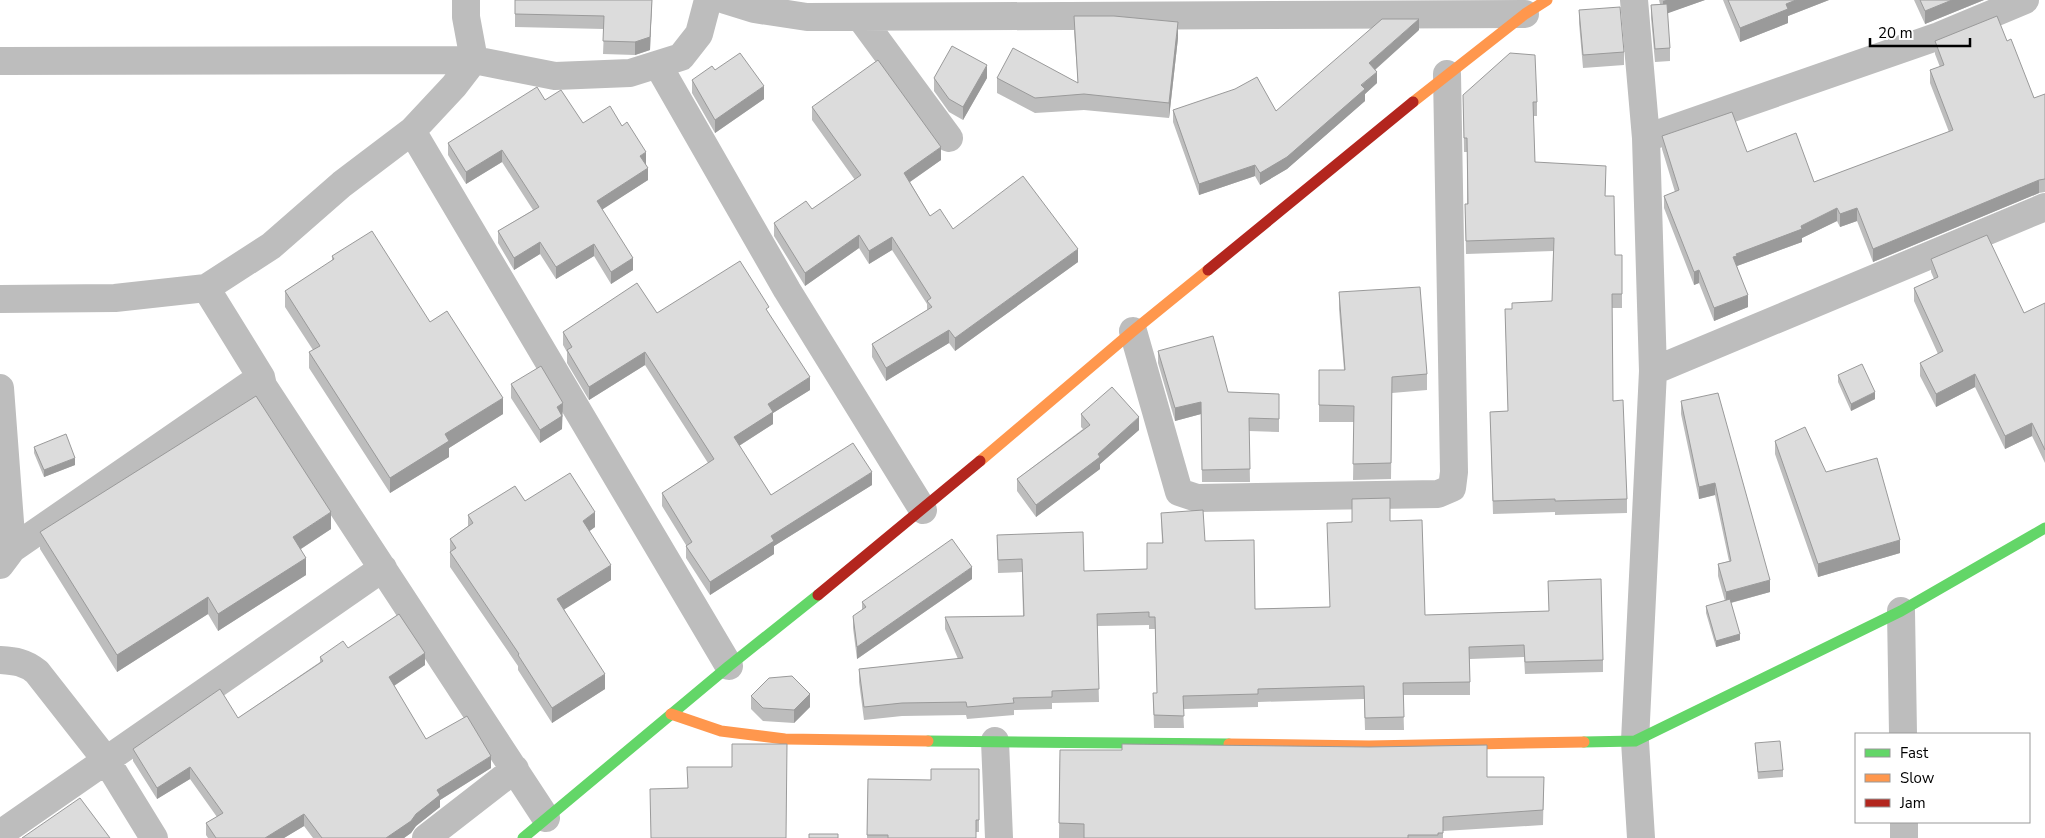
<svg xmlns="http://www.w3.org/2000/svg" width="2045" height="838" font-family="'Nunito Sans',sans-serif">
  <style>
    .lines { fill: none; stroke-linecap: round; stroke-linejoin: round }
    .street { stroke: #bdbdbd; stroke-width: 28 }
    .fast { stroke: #63d668; stroke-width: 11 }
    .slow { stroke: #ff974d; stroke-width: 11 }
    .jam { stroke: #b3261e; stroke-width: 11 }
    .wall { fill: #bdbdbd }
    .shaded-wall { fill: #9a9a9a }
    .building { fill: #dcdcdc; stroke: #9a9a9a }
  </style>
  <rect width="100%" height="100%" fill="#fff"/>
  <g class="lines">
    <!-- street -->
    <path class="street" d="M466 0V17L474 60
      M725 0 754 9 807 17 1525 14
      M1634 0 1646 138 1653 371 1635 741 1641 838
      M860 17 949 138
      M0 61 474 60 555 76 630 73 681 57 699 34 708 0
      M658 65 787 290 923 510
      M412 131 729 666
      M1646 138 1939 36 2025 0
      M206 288 261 377 263 386 546 818
      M0 299 115 298 206 288 271 246 342 184 412 131 454 86 474 60
      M1133 331 1179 492 1197 498 1438 494 1452 488 1454 472 1447 74
      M1653 371 2045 207
      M0 388 12 549
      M0 565 12 549 261 377
      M1901 611 1903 734
      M0 660C15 661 25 662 37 672L106 760 154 838
      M995 741 999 838
      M1904 822V838
      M0 834 383 568
      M426 838 515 769"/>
    <!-- fast -->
    <path class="fast" d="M928 741 1229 744
      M1584 742 1635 741 1901 611 2045 528
      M523 838 729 666 818 595"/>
    <!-- slow -->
    <path class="slow" d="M1413 102 1525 14 1547 0
      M980 461 1133 331 1208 270
      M671 714 721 731 785 739 928 741
      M1229 744 1369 746 1584 742"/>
    <!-- jam -->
    <path class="jam" d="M1208 270 1413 102
      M818 595 980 461"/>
  </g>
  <!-- wall -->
  <path class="wall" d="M515 0H652L650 50 635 55 603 54 604 29 515 27Z
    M1659 0H1705L1667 13 1670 48V61L1655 62 1651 18V5L1660 4Z
    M1723 0H1829L1788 16V23L1740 42Z
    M1914 0H1984L1925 24Z
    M1579 10 1624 52V65L1583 68 1579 23Z
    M1074 16 1178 38 1169 118 1084 110 1035 113 997 93V78L1078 83 1074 32Z
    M1419 30 1375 70 1377 83 1365 94V101L1287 169 1260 185 1255 176 1199 195 1173 122V110L1276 111Z
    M1935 41H2007L2034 98 2045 94V192L2039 193 1873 262 1857 221 1840 227 1837 221 1802 238V242L1737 266 1748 307 1714 321 1699 283 1694 285 1664 208V196L1675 192 1662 149V136L1747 152 1814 182 1949 132 1930 83V70L1940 67 1935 54Z
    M715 70 764 99 715 133 692 93V80Z
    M934 78H987L963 120 949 112 934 91Z
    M1463 95 1537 102V116H1533L1535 162 1606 179 1605 196 1615 255H1622V308H1612L1613 401 1627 499V513L1555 515V512L1493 514 1490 412 1508 411 1505 309H1512L1552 301 1553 251 1466 254 1465 204H1467V152H1464Z
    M545 100 646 164 645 165 648 180 602 209 633 270 611 284 594 256 556 279 540 254 514 270 498 243V231L533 210 502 162 466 184 448 155V143Z
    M812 107 941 160 910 182 930 216 953 229 1078 262 955 351 949 343 886 381 872 357V344L927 310V304L892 250 869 264 859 248 805 286 774 236V223L812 209 855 180 812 120Z
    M332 256 430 322 503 414 449 448V457L390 493 309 368V352L313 350 285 307V291L332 261Z
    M1931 259 2024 313 2045 303V463L2032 436 2005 449 1975 387 1936 407 1920 376V363L1938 354 1914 301V288L1934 279 1931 272Z
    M1339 292 1427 374V390L1392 393 1391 479 1353 480 1354 422H1319V370H1344L1339 309Z
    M657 313 769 314 810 390 773 413V424L739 446 771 495 872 485 774 546V554L710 595 686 558V545L662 506V493L708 463 645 365 589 400 567 363V352L563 345V332Z
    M1158 351 1228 392 1279 394V432L1249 431 1250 482H1202L1201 414 1175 421 1158 363Z
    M1838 375 1875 399 1851 411 1838 382Z
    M511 384 563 416 562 417V429L540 443 511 398Z
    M1681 401 1770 592 1731 603 1740 640 1716 647 1706 613V606L1725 601 1718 576V564L1729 561 1715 495 1699 499 1681 414Z
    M1081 414 1139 430 1100 464V469L1036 517 1017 491V479L1083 429 1081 427Z
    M1775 441 1826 472 1900 553 1818 577 1775 454Z
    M34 447 75 465 44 477 34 453Z
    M525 501 595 527 589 531 611 580 564 609 605 689 552 723 518 670V666L450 567V539L468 526V515Z
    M1161 513 1205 541 1255 609 1329 607 1390 521 1425 615 1549 611 1548 581 1603 660V672L1525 674 1524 657 1470 659V695H1403L1404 730H1365L1364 699 1258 702V707L1183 709 1184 728H1154L1153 693H1157L1155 629H1149V625L1097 626 1099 702 1052 703V709L1014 710V715L967 719 966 715 902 716 864 720 859 682V669L958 659 945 629V617L1023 616 1022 572 998 573 997 535 1084 571 1147 569V543H1162Z
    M331 529 301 549 306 575 218 631 208 614 117 672 40 549V532Z
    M972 579 857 659 853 628V616L862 610V602Z
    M348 648 425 665 394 686 426 739 491 768 440 800V807L416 826 411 833 404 838H313L304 826 284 838H208L206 835V823L217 817 190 779 157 799 133 761V749L238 718 320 662V657Z
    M751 696 810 707 794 723 763 721 751 709Z
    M1755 743 1783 770V777L1758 779Z
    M1060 750 1487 777H1544L1543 825 1443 831V838H1059Z
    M979 769V832H976V838H867L868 779 931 780Z"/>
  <!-- shaded-wall -->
  <path class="shaded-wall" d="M652 0 650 50 635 55V42Z
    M1666 0H1705L1663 15V1Z
    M1796 0H1829L1788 16V23L1740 42V28L1786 4Z
    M1952 0H1984L1925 24V11Z
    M1419 19V30L1369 75V63Z
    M1178 22V38L1169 118V103Z
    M987 65V78L963 120V107Z
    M1377 72V83L1365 94V101L1287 169 1260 185V173Z
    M764 86V99L715 133V120Z
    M941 147V160L904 186V173Z
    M502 150V162L466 184V172Z
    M646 152V164L640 168V156Z
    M1255 165V176L1199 195V184Z
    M648 168V180L597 213V201Z
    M2039 180V193L1873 262V249Z
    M1837 208V221L1802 238V242L1737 266V268L1733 257 1736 254 1801 226Z
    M1857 208V221L1840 227V214Z
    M859 235V248L805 286V273Z
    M892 237V250L869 264V251Z
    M540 242V254L514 270V258Z
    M594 244V256L556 279V267Z
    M1078 249V262L955 351V338Z
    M633 258V270L611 284V272Z
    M1699 270V283L1694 285V272Z
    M1748 295V307L1714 321V308Z
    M949 330V343L886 381V368Z
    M645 352V365L589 400V387Z
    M1975 374V387L1936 407V394Z
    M810 377V390L773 413V424L734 449V437L768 404Z
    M1875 392V399L1851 411V404Z
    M503 398V414L449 448V457L390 493V478L445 434Z
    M1201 402V414L1175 421V408Z
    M563 403 562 429 540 443V430L557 407Z
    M1139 417V430L1100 464V469L1036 517V505L1098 454Z
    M2032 423V436L2005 449V436Z
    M75 458V465L44 477V470Z
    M872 472V485L774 546V554L710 595V582L771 536Z
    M1715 483V495L1699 499V487Z
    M331 512V529L293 554V537Z
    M595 512V527L583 536V521Z
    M1900 540V553L1818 577V564Z
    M306 558V575L218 631V614Z
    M611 565V580L557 614V599Z
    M972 567V579L857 659V647Z
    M1770 580V592L1726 604V592Z
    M208 597V614L117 672V655Z
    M1740 634V640L1716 647V641Z
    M425 653V665L389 689V677Z
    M605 674V689L552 723V708Z
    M810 694V707L794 723V710Z
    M491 756V768L440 800V807L416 826 411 833 404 838H386L416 814 437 790Z
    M190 767V779L157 799V788Z
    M304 814V826L284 838H265Z"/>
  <!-- building -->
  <path class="building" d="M515 0H652L650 37 635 42 603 41 604 16 515 14Z
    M1728 0H1796L1786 4 1788 9 1740 28Z
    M1920 0H1952L1925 11Z
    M1667 4 1670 48 1655 49 1651 5Z
    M1620 7 1624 52 1583 55 1579 10Z
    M1074 16H1114L1178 22 1169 103 1084 94 1035 98 997 78 1013 48 1078 83Z
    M1997 16 2007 41 2011 39 2034 98 2045 94V179L2039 180 1873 249 1857 208 1840 214 1837 208 1801 226 1802 229 1736 254 1737 256 1733 257 1748 295 1714 308 1699 270 1694 272 1664 196 1679 190 1662 136 1732 112 1747 152 1796 133 1814 182 1953 130 1930 70 1944 65 1935 41Z
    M1382 19H1419L1369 63 1377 72 1361 85 1365 89 1287 157 1260 173 1255 165 1199 184 1173 110 1235 89 1257 77 1276 111Z
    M952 46 987 65 963 107 949 99 934 78Z
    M740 53 764 86 715 120 692 80 712 66 715 70Z
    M1510 53 1535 55 1537 102H1533L1535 162 1606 166 1605 196H1614L1615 255H1622V294H1612L1613 401 1623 400 1627 499 1555 501V499L1493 501 1490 412 1508 411 1505 309H1512V303L1552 301 1554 238 1466 241 1465 204H1468L1467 138H1464L1463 95Z
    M878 60 941 147 904 173 930 216 940 209 953 229 1023 176 1078 249 955 338 949 330 886 368 872 344 932 307 927 301 931 298 892 237 869 251 859 235 805 273 774 223 806 201 812 209 861 175 812 107Z
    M537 87 545 100 561 90 583 123 610 106 622 126 627 122 646 152 640 156 648 168 597 201 633 258 611 272 594 244 556 267 540 242 514 258 498 231 539 207 502 150 466 172 448 143Z
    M372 231 430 322 447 311 503 398 445 434 449 441 390 478 309 352 320 346 285 291 334 259 332 256Z
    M1987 235 2024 313 2045 303V450L2032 423 2005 436 1975 374 1936 394 1920 363 1943 351 1914 288 1938 277 1931 259Z
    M740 261 769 307 766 309 810 377 768 404 773 412 734 437 771 495 853 443 872 472 771 536 774 541 710 582 686 546 692 542 662 493 714 459 645 352 589 387 567 350 572 347 563 332 637 283 657 313Z
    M1420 287 1427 374 1392 377 1391 463 1353 464 1354 406 1319 405V370H1345L1339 292Z
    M1213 336 1228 392 1279 394V419L1249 418 1250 469 1202 470 1201 402 1175 408 1158 351Z
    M1862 364 1875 392 1851 404 1838 375Z
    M541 366 563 403 557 407 562 416 540 430 511 384Z
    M1112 387 1139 417 1098 454 1100 457 1036 505 1017 479 1090 425 1081 414Z
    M1718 393 1770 580 1726 592 1718 564 1731 561 1715 483 1699 487 1681 401Z
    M256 396 331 512 293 537 306 558 218 614 208 597 117 655 40 532Z
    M1805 427 1826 472 1877 458 1900 540 1818 564 1775 441Z
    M66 434 75 458 44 470 34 447Z
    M570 473 595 512 583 521 611 565 557 599 605 674 552 708 518 655 519 654 450 552 456 548 450 539 473 523 468 515 515 486 525 501Z
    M1390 498V521L1422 520 1425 615 1549 611 1548 581 1601 579 1603 660 1525 662 1524 645 1469 647 1470 682 1403 683 1404 717 1365 718 1364 686 1258 689V694L1183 696 1184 716 1154 715 1153 693H1157L1155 617H1149V612L1097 614 1099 689 1052 691V697L1013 698 1014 703 967 707 966 702 902 703 864 707 859 669 963 658 945 617 1024 616 1022 559 998 560 997 535 1083 532 1084 571 1147 569V543H1163L1161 513 1203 510 1205 541 1254 540 1255 609 1330 607 1327 523 1352 522V499Z
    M952 539 972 567 857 647 853 616 866 607 862 602Z
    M1730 599 1740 634 1716 641 1706 606Z
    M399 614 425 653 389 677 426 739 467 716 491 756 437 790 440 795 416 814 411 821 386 838H322L304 814 265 838H216L206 823 223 813 190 767 157 788 133 749 220 689 238 718 323 661 320 657 343 641 348 648Z
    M792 676 810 694 794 710 763 708 751 696 769 678Z
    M1780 741 1783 770 1758 772 1755 743Z
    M732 744H787L786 838H651L650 789 688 788 687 767H732Z
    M1122 744 1369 747 1487 745V777H1544L1543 810 1443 817V833H1438V835H1408V838H1084V824L1059 823 1060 750H1122Z
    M931 769H979V820H976V838H888V835H867L868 779 931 780Z
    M80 798 110 838H22Z
    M809 834H838V838H809Z"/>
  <!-- legend -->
  <rect x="1855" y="733" width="175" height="90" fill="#ffffff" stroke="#999999"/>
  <rect x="1865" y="749" width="25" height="8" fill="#63d668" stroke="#999999"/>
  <text x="1900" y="758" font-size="15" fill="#000000">Fast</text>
  <rect x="1865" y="774" width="25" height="8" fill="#ff974d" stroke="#999999"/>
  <text x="1900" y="783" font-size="15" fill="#000000">Slow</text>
  <rect x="1865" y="799" width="25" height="8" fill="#b3261e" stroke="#999999"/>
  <text x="1900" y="808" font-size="15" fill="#000000">Jam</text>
  <!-- scale -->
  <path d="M1870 38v8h100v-8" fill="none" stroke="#000000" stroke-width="2.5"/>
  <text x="1878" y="38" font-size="15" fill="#000000" stroke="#ffffff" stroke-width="4" paint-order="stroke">20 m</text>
</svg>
